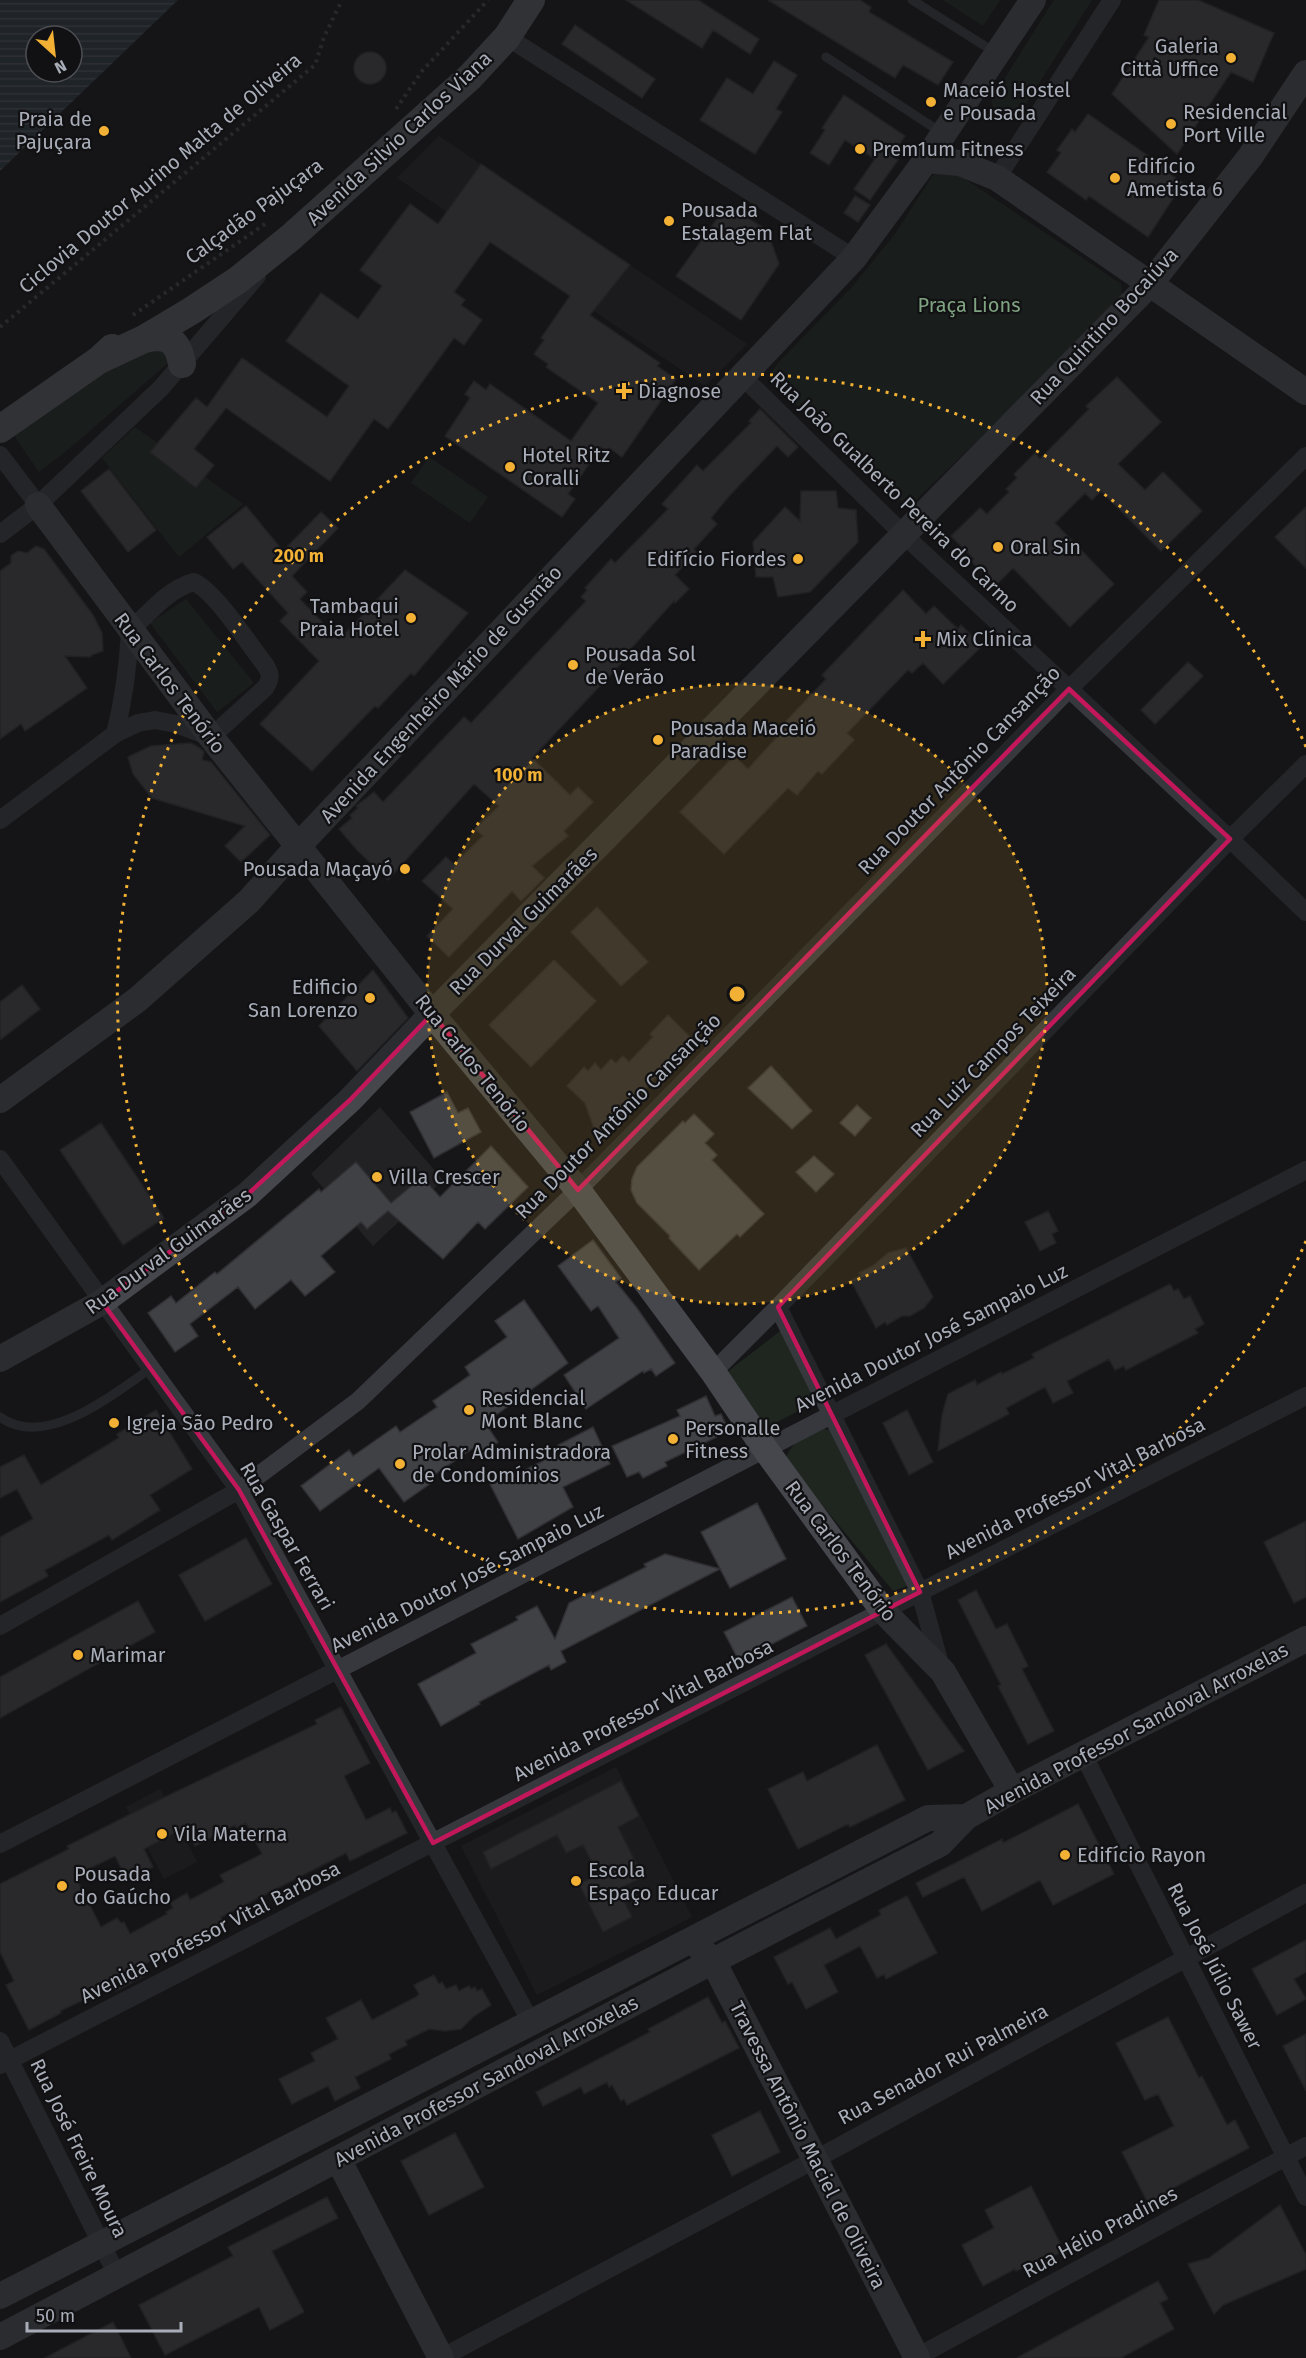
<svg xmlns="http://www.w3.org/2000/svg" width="1306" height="2358" font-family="'Fira Sans',sans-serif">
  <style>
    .built { fill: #222225 }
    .green { fill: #1e261f }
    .water { fill: url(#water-rules); fill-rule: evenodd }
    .building { fill: #404145; stroke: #303034; stroke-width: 1.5; fill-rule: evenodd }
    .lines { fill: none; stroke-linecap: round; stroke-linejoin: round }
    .path { stroke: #3d3f44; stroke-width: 4; stroke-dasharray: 3 4.5; stroke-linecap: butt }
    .lane { stroke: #37383d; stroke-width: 9 }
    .street { stroke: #37383d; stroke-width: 18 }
    .secondary { stroke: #45474d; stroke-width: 26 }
    .primary { stroke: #53555c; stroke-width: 28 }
    .marked { fill: none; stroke: #c2185b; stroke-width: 4.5; stroke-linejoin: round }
    .ring { fill: none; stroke: #f2b134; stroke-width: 3; stroke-dasharray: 3 6 }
    .poi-dot { fill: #f2b134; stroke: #111113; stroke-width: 2 }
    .labels { text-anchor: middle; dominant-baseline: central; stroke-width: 4.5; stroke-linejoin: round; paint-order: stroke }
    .poi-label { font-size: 20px; fill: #a8adb8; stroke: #111113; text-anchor: start }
    .street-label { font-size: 20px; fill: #a8adb8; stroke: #111113 }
    .park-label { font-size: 20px; fill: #7fa381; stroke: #111113 }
    .centre { fill: #f2b134; stroke: #111113; stroke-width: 3 }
    .ring-label { font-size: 18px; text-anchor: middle; font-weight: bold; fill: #f2b134; stroke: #111113; stroke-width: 4.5; stroke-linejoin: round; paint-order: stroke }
  </style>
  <defs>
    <pattern id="water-rules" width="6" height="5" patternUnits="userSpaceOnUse" patternTransform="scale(1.5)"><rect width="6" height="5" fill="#2c353c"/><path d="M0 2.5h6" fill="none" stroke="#485056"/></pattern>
  </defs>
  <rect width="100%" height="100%" fill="#161618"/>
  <!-- built -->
  <path class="built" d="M439 136 747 344 705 386 397 178Z
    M380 1107 443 1180 373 1246 311 1174Z
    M616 1767 692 1917 537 1995 461 1846Z
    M160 1789 197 1862 164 1879 126 1807Z"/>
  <!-- green -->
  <path class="green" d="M943 0H1000L983 26Z
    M1054 0H1092L1018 116C1004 122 993 114 991 100Z
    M941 170H952L1121 284 1122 294 1119 303 913 503 904 504 770 381 772 371 779 362 852 287 895 234 933 175Z
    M158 339 175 357 70 448 39 472 17 440 15 436 20 425Z
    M135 427 243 504 179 557 102 458Z
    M429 457 488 497 470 523 411 483Z
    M186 599 254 683 217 712 150 623Z
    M784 1328 819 1400 766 1428 727 1372Z
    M823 1429 834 1430 909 1580 907 1586 893 1591 785 1460C791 1442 807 1434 823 1429Z"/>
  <!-- water -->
  <path class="water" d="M0 0H178L0 171ZM36 36H72V72H36Z"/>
  <!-- building -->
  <path class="building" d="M626 0H698L759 39 750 54 713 30 702 48Z
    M768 0H860L871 7 869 12 953 62 938 85 903 65 895 78Z
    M1159 0H1198L1274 33 1253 82 1231 72 1177 154 1112 94 1149 37 1144 35Z
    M575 25 655 79 642 98 562 44Z
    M354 68a16 16 0 1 1 32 0a16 16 0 1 1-32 0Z
    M774 61 797 75 776 109 782 112 755 154 700 120 727 78 753 94Z
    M844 95 905 136 891 156 898 160 870 200 854 189 875 159 845 140 829 165 810 153 825 130 822 128Z
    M1088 114 1167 169 1166 171 1183 183 1148 237 1089 196 1086 200 1047 172 1061 153 1057 150 1072 129 1075 132Z
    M481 164 630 265 590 315 660 363 657 366 676 379 622 457 609 448 606 451 601 447 568 494 575 499 562 517 445 436 470 398 465 394 474 381 486 390 490 384 571 441 598 403 546 367 548 364 534 354 544 340 541 338 570 296 490 242 454 292 465 300 461 305 482 320 464 345 454 338 388 429 374 419 330 481 226 408 194 449 214 465 196 488 150 452 196 398 207 407 242 358 327 417 349 386 286 341 321 293 358 319 382 286 360 270 410 204 438 224Z
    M855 196 870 205 858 222 844 213Z
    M727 205 767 230 779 264 741 320 676 276Z
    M1117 377 1161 422 1118 464 1145 490 1163 472 1202 511 1161 551 1101 491 1092 500 1085 493 1055 523 1114 584 1070 627 1013 568 995 586 971 561 974 559 951 536 980 508 987 514 1009 492 1006 489 1017 478 1014 474 1035 453 1040 459 1089 409 1086 406Z
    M760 409 798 447 788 457 777 446 730 495 711 518 717 524 694 549 696 552 675 575 689 589 675 603 674 601 627 653 629 655 532 758 570 795 578 787 593 802 564 831 568 836 532 866 544 878 521 901 512 891 449 957 427 936 453 909 422 881 446 857 454 864 483 836 475 829 499 806 474 784 388 880 356 849 339 829 352 818 350 815 358 808 356 806 374 792 383 802 464 717 471 723 586 601 581 597 587 590 585 588 611 559 615 563 668 509 662 504 697 465 703 471 751 423 749 421Z
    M109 469 156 530 128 552 81 491Z
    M801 491H836L838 508 856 510 858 542 810 592 778 597 773 577H756L753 542 785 507 800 521Z
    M246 506 283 551 321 512 338 528 292 576 307 592 300 599 339 640 405 570 468 613 414 676 411 673 378 708 375 706 312 771 260 724 319 661 280 621 288 613 242 562 233 569 207 537Z
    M1306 507V568L1275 537Z
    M36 546 44 549 93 615 102 633 103 651 92 655 90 657 65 656 87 688 25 731 21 724 0 739V571L11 563V556L18 551 27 553Z
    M903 590 926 614 934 606 958 629 961 625 982 646 943 684 923 663 912 673 908 670 847 733 854 740 822 774 818 771 797 795 788 788 724 854 680 812 734 756 748 769 779 735 776 732 826 679 822 675Z
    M1188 662 1203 676 1155 724 1141 710Z
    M191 743 200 748 204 752 202 760 211 762 270 835 241 862 225 846 245 826 152 798 133 774 128 757 151 746Z
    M597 907 648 962 621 986 571 932Z
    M554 960 596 1001 531 1067 489 1025Z
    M373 970 408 1018 357 1071 319 1026Z
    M22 985 40 1009 0 1040V1002Z
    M668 1015 695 1042 677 1061 674 1058 602 1136 594 1128 585 1103 567 1086 584 1067 588 1071 595 1063 601 1070 611 1059 616 1063 623 1056 629 1062 653 1037 650 1034Z
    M771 1066 812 1111 792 1129 748 1088Z
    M447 1092 458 1113 468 1108 481 1132 434 1158 410 1112Z
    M857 1105 871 1118 855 1136 840 1123Z
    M694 1114 714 1134 705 1143 717 1155 712 1160 764 1214 740 1237 737 1234 699 1270 669 1238 670 1236 637 1203 631 1190 632 1179 637 1167 683 1121 685 1123Z
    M101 1123 164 1218 123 1245 60 1150Z
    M491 1146 528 1187 485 1229 478 1222 443 1259 388 1211 367 1229 361 1222 321 1256 335 1272 305 1296 291 1280 255 1309 238 1287 190 1324 198 1336 175 1352 148 1313 171 1296 176 1303 215 1272 217 1274 319 1189 321 1192 356 1162 391 1203 422 1177 440 1197Z
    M814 1156 834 1174 816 1192 796 1172Z
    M1048 1211 1058 1231 1052 1234 1056 1243 1040 1251 1025 1222Z
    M593 1240 621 1278 616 1282 637 1308 675 1363 656 1376 651 1369 644 1373 643 1371 586 1409 564 1375 619 1338 598 1306 591 1311 558 1266Z
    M906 1248 933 1297 924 1308 910 1316H902L887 1325 885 1322 876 1328 851 1281 861 1275 859 1273 874 1265 888 1253Z
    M1170 1284 1174 1291 1178 1289 1184 1299 1190 1296 1204 1324 1195 1329 1198 1333 1126 1370 1124 1366 1115 1370 1109 1359 1067 1381 1073 1393 1053 1403 1045 1387 1006 1408 1009 1414 938 1451 942 1415 948 1394 975 1380 977 1385 1001 1372 1002 1374 1034 1358 1032 1354Z
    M524 1300 568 1363 485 1423 498 1442 478 1456 472 1449 431 1477 434 1481 404 1502 379 1468 320 1511 301 1486 349 1450 353 1456 396 1426 400 1432 437 1407 433 1401 470 1375 465 1367 507 1337 495 1321Z
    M706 1396 715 1416 721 1414 729 1431 665 1462 667 1466 643 1478 639 1472 627 1477 612 1446 680 1416 677 1410Z
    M156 1410 192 1469 150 1495 160 1510 112 1540 109 1535 45 1570 48 1576 0 1602V1537L33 1519 17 1489 0 1498V1467L24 1455 41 1485 119 1438 117 1434Z
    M907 1410 933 1462 909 1475 883 1423Z
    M593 1427 610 1464 563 1487 573 1507 518 1539 490 1484 516 1471 517 1474 561 1452 558 1445Z
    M757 1503 786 1559 730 1588 701 1532Z
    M1306 1521V1597L1294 1603 1264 1542Z
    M246 1538 272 1584 205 1621 179 1575Z
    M665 1554 720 1569 561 1651 566 1662 551 1670 549 1665 479 1702 480 1704 441 1726 418 1684 476 1653 471 1644 518 1620 516 1617 537 1606 555 1639 569 1603 591 1592 592 1594 646 1567 644 1564Z
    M976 1590 996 1629 1007 1624 1028 1666 1022 1669 1054 1731 1028 1744 998 1686 1001 1685 958 1600Z
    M792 1597 807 1626 739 1661 724 1632Z
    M138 1601 155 1632 0 1718V1677Z
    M886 1644 964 1751 928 1770 865 1655Z
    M341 1707 370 1763 344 1776 366 1820 390 1808 392 1813 396 1811 407 1833 350 1861 346 1853 221 1917 223 1922 139 1967 144 1976 116 1991 113 1986 60 2011 61 2013 29 2030 6 1985 14 1981 0 1952V1884L69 1849 67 1846 161 1799 317 1724 315 1720ZM246 1823 262 1854 220 1875 224 1882 190 1900 187 1893 170 1903 173 1908 166 1912 167 1914 130 1934 124 1922 121 1923 117 1918 101 1927 76 1878V1875L115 1856 127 1880 153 1867 144 1849 186 1827 195 1846 235 1825 236 1828Z
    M877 1745 905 1800 850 1827 848 1824 798 1849 768 1789 803 1772 807 1781Z
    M621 1781 639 1816 618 1827 643 1877 618 1889 632 1917 603 1932 579 1884 598 1874 583 1845 566 1853 557 1835 491 1869 483 1852Z
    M1078 1804 1114 1874 1053 1905 1040 1880 982 1911 964 1877 923 1897 916 1883 1002 1839 1003 1843Z
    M907 1896 937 1953 886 1979 884 1974 877 1978 860 1946 824 1965 838 1992 806 2009 792 1982 788 1984 774 1957 830 1928 836 1939 881 1915 879 1910Z
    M1306 1940V1972L1294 1979 1306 1999 1277 2015 1252 1969Z
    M434 1975 439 1984 442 1982 446 1989 456 1985 459 1991 469 1986 471 1989 475 1987 477 1991 482 1989 491 2005 473 2017 461 2029 445 2031 429 2029 405 2041 407 2045 389 2054 391 2059 355 2077 360 2088 335 2101 328 2086 292 2104 279 2079 315 2061 311 2053 338 2039 326 2018 361 2000 372 2020 416 1997 419 1994 414 1985Z
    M708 1997 722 2023 725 2021 739 2048 627 2105 624 2099 621 2101 612 2085 609 2087 607 2082 584 2094 581 2087 543 2106 536 2092 650 2032 648 2029Z
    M1168 2017 1199 2078 1202 2076 1227 2125 1235 2120 1249 2148 1173 2188 1177 2197 1151 2209 1122 2152 1174 2126 1158 2094 1145 2100 1116 2043Z
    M1306 2034V2091L1283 2046Z
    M760 2111 780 2152 732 2176 712 2135Z
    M455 2133 484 2187 429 2215 401 2161Z
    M1031 2186 1064 2251 1042 2262 1040 2259 1016 2271 1015 2269 983 2286 962 2245 994 2228 985 2210Z
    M327 2197 338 2218 272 2251 304 2312 270 2330 259 2307 165 2355 139 2305 233 2256 228 2247Z
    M1280 2205 1306 2255V2269L1223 2305 1214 2314 1188 2264 1209 2258Z
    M1158 2281 1168 2299 1160 2303 1174 2329 1121 2358H1017Z
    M113 2322 131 2358H45Z"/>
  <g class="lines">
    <!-- path -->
    <path class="path" d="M396 109 422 71 488 0
      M133 315 265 224
      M0 327 315 65 324 37 342 0"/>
    <!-- lane -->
    <path class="lane" d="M912 0 996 53
      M826 57 942 133
      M0 1417C45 1450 112 1395 150 1369"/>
    <!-- street -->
    <path class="street" d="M507 37 854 258
      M997 178 1112 0
      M741 375 904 535 1230 839 1306 912
      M0 455 38 505
      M0 534 38 505 161 388 257 276
      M0 820 115 734 138 723 155 720 176 724 211 737 265 688C271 679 271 675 266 666 249 645 217 593 194 582 168 589 149 613 130 631 128 667 124 699 115 734
      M0 1159 239 1490 531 2022
      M778 1307 920 1592 941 1668
      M713 1372 778 1307 1230 839 1306 764
      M0 1626 239 1490 358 1401 578 1190 1069 689 1306 456
      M1083 1754 1306 2197
      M0 1844 1306 1170
      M0 2041 117 2275
      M0 2065 920 1592 1306 1396
      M441 2358 816 2159 1306 1893
      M915 2358 1306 2146"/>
    <!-- secondary -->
    <path class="secondary" d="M926 160 960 163 997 178 1306 392
      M38 505 211 737 432 1014 578 1190 713 1372 765 1449 884 1612 943 1672 1012 1791
      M0 1100 137 1000 249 901 299 845 854 258 926 160 1033 0
      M0 1359 102 1302 247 1195 350 1100 432 1014 1150 284 1250 157 1306 73
      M700 1948 713 1961 917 2358
      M338 2159 441 2358
      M0 2296 928 1818 966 1817
      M0 2337 713 1961 940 1844 966 1817 1012 1791 1306 1639"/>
    <!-- primary -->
    <path class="primary" d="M144 339C168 334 178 340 182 364
      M99 360 144 339 191 311 238 280 290 238 470 77 507 37 531 0
      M0 429 99 360 112 348"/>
  </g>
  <!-- marked area -->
  <path d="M0 0H1306V2358H0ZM1069 689 1230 839 778 1307 920 1592 433 1843 239 1490 102 1302 247 1195 350 1100 432 1014 578 1190Z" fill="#161618" fill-opacity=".55" fill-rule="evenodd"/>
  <path class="marked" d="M1069 689 1230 839 778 1307 920 1592 433 1843 239 1490 102 1302 247 1195 350 1100 432 1014 578 1190Z"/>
  <!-- distance rings -->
  <circle cx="737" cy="994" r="310" fill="#f2b134" fill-opacity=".12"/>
  <g class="ring">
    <circle cx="737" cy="994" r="310"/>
    <path d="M1306 1241A620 620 0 1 1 1306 747"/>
  </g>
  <!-- markers -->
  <g class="poi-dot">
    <circle cx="1231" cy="58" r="6"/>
    <circle cx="931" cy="102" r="6"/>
    <circle cx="1171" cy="124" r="6"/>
    <circle cx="104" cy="131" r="6"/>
    <circle cx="860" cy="149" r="6"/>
    <circle cx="1115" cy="178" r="6"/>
    <circle cx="669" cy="221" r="6"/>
    <path d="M621 382h6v6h6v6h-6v6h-6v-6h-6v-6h6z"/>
    <circle cx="510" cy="467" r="6"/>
    <circle cx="998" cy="547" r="6"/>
    <circle cx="798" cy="559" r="6"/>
    <circle cx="411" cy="618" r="6"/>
    <path d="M920 630h6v6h6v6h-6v6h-6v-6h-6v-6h6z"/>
    <circle cx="573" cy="665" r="6"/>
    <circle cx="658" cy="740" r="6"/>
    <circle cx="405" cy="869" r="6"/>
    <circle cx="370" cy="998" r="6"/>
    <circle cx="377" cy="1177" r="6"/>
    <circle cx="469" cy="1410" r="6"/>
    <circle cx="114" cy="1423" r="6"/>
    <circle cx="673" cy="1439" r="6"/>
    <circle cx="400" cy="1464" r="6"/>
    <circle cx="78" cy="1655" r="6"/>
    <circle cx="162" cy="1834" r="6"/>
    <circle cx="1065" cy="1855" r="6"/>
    <circle cx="576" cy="1881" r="6"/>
    <circle cx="62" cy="1886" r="6"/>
  </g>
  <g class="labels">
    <!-- poi labels -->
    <g class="poi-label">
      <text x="1219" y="46" text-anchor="end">Galeria<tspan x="1219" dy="23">Città Uffice</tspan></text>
      <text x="943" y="90">Maceió Hostel<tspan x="943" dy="23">e Pousada</tspan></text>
      <text x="1183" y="112">Residencial<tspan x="1183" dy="23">Port Ville</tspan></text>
      <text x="92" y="119" text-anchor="end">Praia de<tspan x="92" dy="23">Pajuçara</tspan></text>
      <text x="872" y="149">Prem1um Fitness</text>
      <text x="1127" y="166">Edifício<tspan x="1127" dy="23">Ametista 6</tspan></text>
      <text x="681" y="210">Pousada<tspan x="681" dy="23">Estalagem Flat</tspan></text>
      <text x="638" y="391">Diagnose</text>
      <text x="522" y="455">Hotel Ritz<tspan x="522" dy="23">Coralli</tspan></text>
      <text x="1010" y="547">Oral Sin</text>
      <text x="786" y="559" text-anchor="end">Edifício Fiordes</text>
      <text x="399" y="606" text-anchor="end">Tambaqui<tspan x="399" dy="23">Praia Hotel</tspan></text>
      <text x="936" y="639">Mix Clínica</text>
      <text x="585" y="654">Pousada Sol<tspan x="585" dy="23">de Verão</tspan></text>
      <text x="670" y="728">Pousada Maceió<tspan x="670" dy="23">Paradise</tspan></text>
      <text x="393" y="869" text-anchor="end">Pousada Maçayó</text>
      <text x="358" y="987" text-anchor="end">Edificio<tspan x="358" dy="23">San Lorenzo</tspan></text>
      <text x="389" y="1177">Villa Crescer</text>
      <text x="481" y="1398">Residencial<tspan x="481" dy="23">Mont Blanc</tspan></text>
      <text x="126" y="1423">Igreja São Pedro</text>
      <text x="685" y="1428">Personalle<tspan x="685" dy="23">Fitness</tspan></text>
      <text x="412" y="1452">Prolar Administradora<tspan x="412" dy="23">de Condomínios</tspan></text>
      <text x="90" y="1655">Marimar</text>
      <text x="174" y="1834">Vila Materna</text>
      <text x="1077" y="1855">Edifício Rayon</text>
      <text x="588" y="1870">Escola<tspan x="588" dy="23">Espaço Educar</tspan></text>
      <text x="74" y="1874">Pousada<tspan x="74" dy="23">do Gaúcho</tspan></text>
    </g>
    <!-- street labels -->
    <g class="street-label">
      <text transform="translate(399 138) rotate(-43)">Avenida Silvio Carlos Viana</text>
      <text transform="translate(160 173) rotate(-40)">Ciclovia Doutor Aurino Malta de Oliveira</text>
      <text transform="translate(254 211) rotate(-36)">Calçadão Pajuçara</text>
      <text transform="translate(1104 326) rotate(-47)">Rua Quintino Bocaiúva</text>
      <text transform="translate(895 492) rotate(44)">Rua João Gualberto Pereira do Carmo</text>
      <text transform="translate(170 683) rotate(53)">Rua Carlos Tenório</text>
      <text transform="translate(441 694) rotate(-47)">Avenida Engenheiro Mário de Gusmão</text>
      <text transform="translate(959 770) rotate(-46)">Rua Doutor Antônio Cansanção</text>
      <text transform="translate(523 921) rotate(-45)">Rua Durval Guimarães</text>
      <text transform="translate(993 1052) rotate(-46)">Rua Luiz Campos Teixeira</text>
      <text transform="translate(473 1063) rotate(51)">Rua Carlos Tenório</text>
      <text transform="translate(618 1116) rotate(-45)">Rua Doutor Antônio Cansanção</text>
      <text transform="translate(168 1251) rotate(-36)">Rua Durval Guimarães</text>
      <text transform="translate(931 1338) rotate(-27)">Avenida Doutor José Sampaio Luz</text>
      <text transform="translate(1075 1488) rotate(-27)">Avenida Professor Vital Barbosa</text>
      <text transform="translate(287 1536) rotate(60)">Rua Gaspar Ferrari</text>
      <text transform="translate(841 1551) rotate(53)">Rua Carlos Tenório</text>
      <text transform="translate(467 1578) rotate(-27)">Avenida Doutor José Sampaio Luz</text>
      <text transform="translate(643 1710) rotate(-27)">Avenida Professor Vital Barbosa</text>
      <text transform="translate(1136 1728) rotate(-28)">Avenida Professor Sandoval Arroxelas</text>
      <text transform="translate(210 1932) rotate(-27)">Avenida Professor Vital Barbosa</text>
      <text transform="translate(1215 1966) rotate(63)">Rua José Júlio Sawer</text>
      <text transform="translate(943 2064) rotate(-28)">Rua Senador Rui Palmeira</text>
      <text transform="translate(486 2081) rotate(-28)">Avenida Professor Sandoval Arroxelas</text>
      <text transform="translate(808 2145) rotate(63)">Travessa Antônio Maciel de Oliveira</text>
      <text transform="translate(79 2148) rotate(64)">Rua José Freire Moura</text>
      <text transform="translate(1100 2232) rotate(-28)">Rua Hélio Pradines</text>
    </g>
    <!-- park labels -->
    <g class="park-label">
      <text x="969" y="305">Praça Lions</text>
    </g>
  </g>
  <circle cx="737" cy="994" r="9" class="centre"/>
  <g class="ring-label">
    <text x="299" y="562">200 m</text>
    <text x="518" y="781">100 m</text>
  </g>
  <!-- north arrow -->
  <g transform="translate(54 54) rotate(153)"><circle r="28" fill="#111113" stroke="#4d4f55" stroke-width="1.5"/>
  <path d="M0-4.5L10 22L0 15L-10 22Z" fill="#f2b134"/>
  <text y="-9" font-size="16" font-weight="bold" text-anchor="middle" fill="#a8adb8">N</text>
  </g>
  <!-- scale -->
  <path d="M27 2322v9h154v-9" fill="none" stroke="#a8adb8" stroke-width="3"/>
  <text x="36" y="2322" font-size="18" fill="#a8adb8" stroke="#111113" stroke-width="4.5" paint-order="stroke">50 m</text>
</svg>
